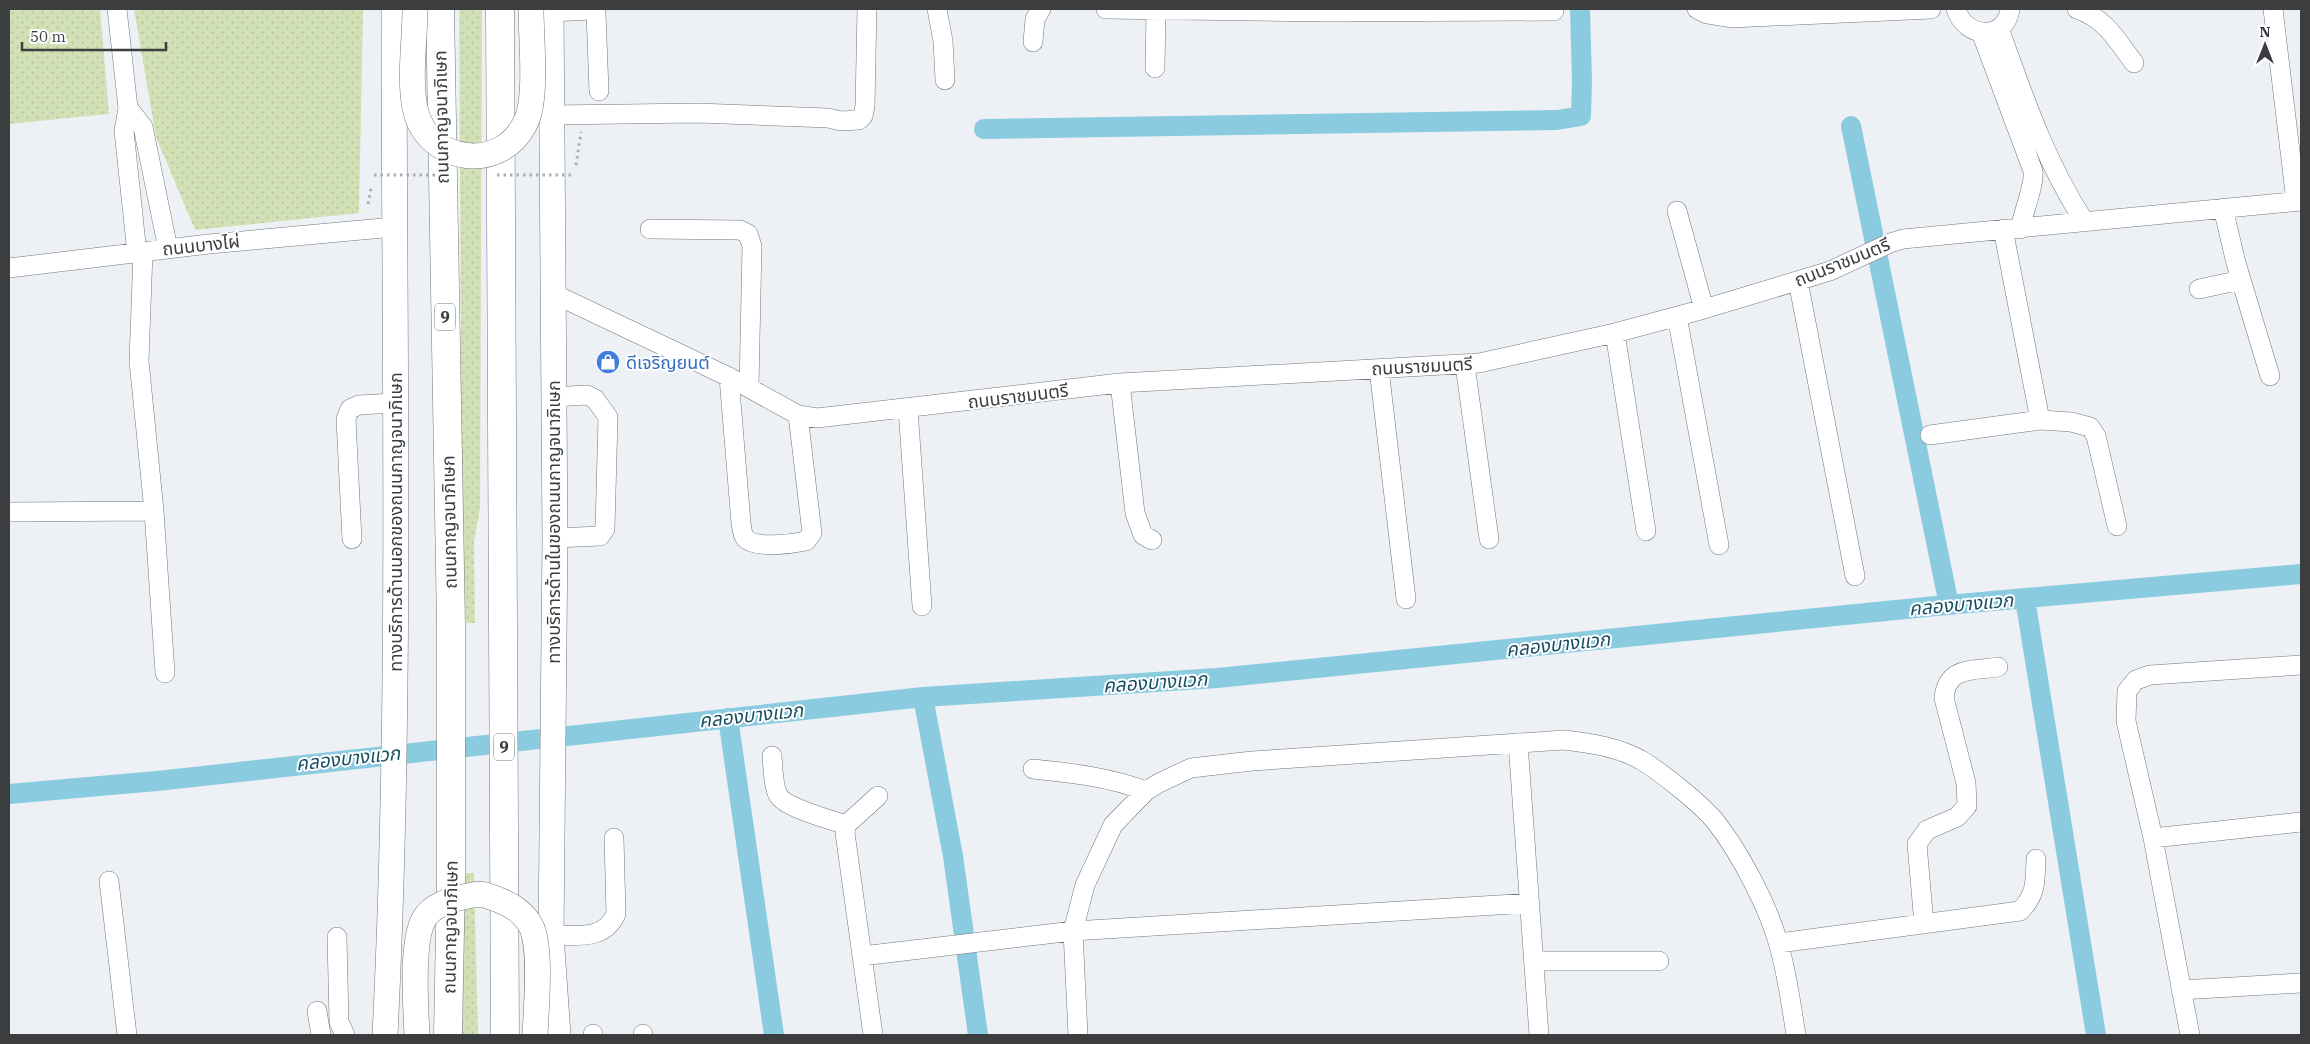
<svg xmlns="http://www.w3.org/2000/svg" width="2310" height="1044" font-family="'IBM Plex Serif','Noto Sans Thai',serif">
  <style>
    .grass { fill: url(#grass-dots) }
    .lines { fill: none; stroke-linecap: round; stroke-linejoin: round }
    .canal { stroke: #8bcbe0; stroke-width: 20 }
    .minor-casing { stroke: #73767a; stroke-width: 20 }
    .major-casing { stroke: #73767a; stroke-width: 26 }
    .highway-casing { stroke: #73767a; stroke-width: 29 }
    .path { stroke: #aaaeb1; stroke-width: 3; stroke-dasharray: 2.5 4; stroke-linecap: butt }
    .minor { stroke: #fff; stroke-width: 19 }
    .major { stroke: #fff; stroke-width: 25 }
    .highway { stroke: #fff; stroke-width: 28 }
    .major-bridge-casing { stroke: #73767a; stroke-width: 26; stroke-linecap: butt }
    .path-bridge { stroke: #aaaeb1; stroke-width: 3; stroke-dasharray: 2.5 4; stroke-linecap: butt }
    .major-bridge { stroke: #fff; stroke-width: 25 }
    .labels { text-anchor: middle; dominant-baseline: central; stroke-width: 4; stroke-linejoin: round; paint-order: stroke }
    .shield { fill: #fdfeff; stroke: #757778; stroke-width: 1 }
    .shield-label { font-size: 16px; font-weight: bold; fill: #3b3d3e }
    .street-label { font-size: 18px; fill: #3b3d3e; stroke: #fdfeff }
    .shop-label { font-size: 18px; fill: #366cbe; stroke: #fdfeff; text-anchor: start }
    .water-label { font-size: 19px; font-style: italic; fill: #194f5f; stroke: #fdfeff }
  </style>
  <defs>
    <pattern id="grass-dots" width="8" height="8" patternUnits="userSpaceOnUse" patternTransform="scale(1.25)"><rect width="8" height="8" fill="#d2e1b5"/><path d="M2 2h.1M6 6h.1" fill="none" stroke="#b5c29d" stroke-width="1.8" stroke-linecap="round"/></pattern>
  </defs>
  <rect width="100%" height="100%" fill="#edf1f5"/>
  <!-- grass -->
  <path class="grass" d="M9 9H100L109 114 9 124Z
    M134 9H363L359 213 195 230 156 137Z
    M459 9H482L480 509 474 542 475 623H466L462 524Z
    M466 873H474L478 1035H459L458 925Z"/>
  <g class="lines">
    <!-- canal -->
    <path class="canal" d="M1851 126 1949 605
      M984 129 1557 120 1581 116 1582 81 1580 9
      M2025 599 2096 1035
      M923 697 953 856 978 1035
      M728 718 774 1035
      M9 794 157 781 923 697 1217 678 1936 606 2301 574"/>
    <!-- minor casing -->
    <g class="minor-casing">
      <path id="minor" d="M117 9 128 108 124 131 137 253
        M937 9 943 41 945 80
        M1106 9 1327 12 1554 11
        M1697 9 1707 14 1731 18 1931 9
        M1956 9C1965 39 2006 41 2010 9
        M2077 9C2106 19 2116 39 2134 63
        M2273 9 2296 201
        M551 12 590 10 596 13 599 91
        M1999 28C2023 95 2045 161 2084 221
        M1981 32 2033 171C2035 184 2023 213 2020 229
        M1033 42 1035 19 1041 9
        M1155 68 1156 11
        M128 108 143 127 168 249
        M552 115 698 113 828 118 841 121 859 120 863 116 865 106 867 9
        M2223 208 2236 263 2270 376
        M1677 211 1704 309
        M650 229 740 230 748 234 752 246 749 388
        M2003 229 2040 420 2071 422 2090 427 2096 436 2117 526
        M143 252 139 361 154 511 165 673
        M9 268 209 244 394 227
        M1798 281 1855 576
        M2199 289 2241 280
        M552 293 729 377 798 415 817 418 1120 383 1479 363 1615 333 1704 309 1830 271 1890 243 1903 239 2301 201
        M1677 316 1719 545
        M1615 333 1646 531
        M1465 365 1489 539
        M1379 369 1406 599
        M729 377 741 523C742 528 742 534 745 538 755 549 792 544 806 541L812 533 798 415
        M1120 383 1135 513 1143 535 1152 540
        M553 397 587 395 595 399 608 417 605 529 600 536 555 538
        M908 409 922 606
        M1930 435 2040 420
        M9 512 154 511
        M352 539 346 419 350 409 359 405 395 403
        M1518 743 1539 1035
        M772 756C773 767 773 785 778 795 785 808 832 820 846 825
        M1033 769C1072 773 1109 777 1146 791
        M2153 838 2301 822
        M109 881 127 1035
        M1924 924 1917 844 1927 830 1957 817 1967 806 1966 783 1944 698C1947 666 1973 671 1998 667
        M551 935C577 935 604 941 616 914L614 838
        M337 937 339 1022 345 1035
        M1779 943 2020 911C2037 894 2035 881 2036 859
        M862 956 1073 931 1529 903
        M1534 961H1659
        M2181 990 2301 983
        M317 1011 321 1035
        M593 1034V1035
        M643 1034V1035
        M873 1035 845 833 846 825 878 796
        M1078 1035 1073 931 1085 885 1113 825 1146 791 1159 783 1191 768 1252 761 1564 740C1590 743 1618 747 1641 760 1661 772 1700 803 1715 821 1739 851 1767 904 1778 942 1787 972 1791 1004 1796 1035
        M2190 1035 2153 838 2126 721 2127 691 2136 680 2150 675 2301 665"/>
    </g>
    <!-- major casing -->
    <g class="major-casing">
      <path id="major" d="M551 9 555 538 551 935 558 1035
        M385 1035C402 694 394 351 394 9"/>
    </g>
    <!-- highway casing -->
    <g class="highway-casing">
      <path id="highway" d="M440 9 451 625V878L448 1035
        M500 9 505 1035"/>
    </g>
    <!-- path -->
    <path class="path" d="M576 165 581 132
      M368 204 371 188"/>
    <!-- minor -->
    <use href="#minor" class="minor"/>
    <!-- major -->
    <use href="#major" class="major"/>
    <!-- highway -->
    <use href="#highway" class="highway"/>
    <!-- major-bridge casing -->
    <g class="major-bridge-casing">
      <path id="major-bridge" d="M415 9C415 39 409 78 415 108 426 164 504 175 527 119 537 95 531 37 531 9
        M417 1035C416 1009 410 936 426 916 432 907 449 900 459 898 468 896 477 893 485 895 504 901 521 908 531 926 542 947 536 1010 535 1035"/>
    </g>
    <!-- path-bridge -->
    <path class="path-bridge" d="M374 175H448
      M497 175H574"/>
    <!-- major-bridge -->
    <use href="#major-bridge" class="major-bridge"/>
  </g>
  <!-- icons -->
  <defs>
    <g id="shop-disc" transform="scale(1.25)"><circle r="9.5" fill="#3f7fe0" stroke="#fdfeff"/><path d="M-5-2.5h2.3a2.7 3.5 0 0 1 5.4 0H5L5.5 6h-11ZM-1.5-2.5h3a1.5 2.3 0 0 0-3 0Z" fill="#fff"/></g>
  </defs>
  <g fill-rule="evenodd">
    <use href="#shop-disc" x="608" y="362"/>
  </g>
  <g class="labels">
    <!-- shield labels -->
    <g class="shield">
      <rect x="435" y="303.5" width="20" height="27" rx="4"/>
      <rect x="494" y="733.5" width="20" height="27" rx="4"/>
    </g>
    <g class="shield-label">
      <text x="445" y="317">9</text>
      <text x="504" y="747">9</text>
    </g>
    <!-- street labels -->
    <g class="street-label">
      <text transform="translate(441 117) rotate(-91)">ถนนกาญจนาภิเษก</text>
      <text transform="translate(201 245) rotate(-6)">ถนนบางไผ่</text>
      <text transform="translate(1842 262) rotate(-22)">ถนนราชมนตรี</text>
      <text transform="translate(1422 366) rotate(-3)">ถนนราชมนตรี</text>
      <text transform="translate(1018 396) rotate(-7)">ถนนราชมนตรี</text>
      <text transform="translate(395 522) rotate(-90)">ทางบริการด้านนอกของถนนกาญจนาภิเษก</text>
      <text transform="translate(449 522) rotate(-91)">ถนนกาญจนาภิเษก</text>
      <text transform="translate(553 522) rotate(-90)">ทางบริการด้านในของถนนกาญจนาภิเษก</text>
      <text transform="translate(450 927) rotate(-89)">ถนนกาญจนาภิเษก</text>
    </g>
    <!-- shop labels -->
    <g class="shop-label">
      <text x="626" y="362">ดีเจริญยนต์</text>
    </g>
    <!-- water labels -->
    <g class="water-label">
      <text transform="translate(1961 604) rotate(-5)">คลองบางแวก</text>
      <text transform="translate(1558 644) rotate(-6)">คลองบางแวก</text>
      <text transform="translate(1155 682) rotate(-4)">คลองบางแวก</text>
      <text transform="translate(751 715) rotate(-6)">คลองบางแวก</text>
      <text transform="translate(348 758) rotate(-6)">คลองบางแวก</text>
    </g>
  </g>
  <!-- border -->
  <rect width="2310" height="1044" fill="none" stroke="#3b3d3e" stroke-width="20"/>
  <!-- north arrow -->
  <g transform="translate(2265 45)" stroke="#fdfeff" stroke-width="4" paint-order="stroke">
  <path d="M0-4L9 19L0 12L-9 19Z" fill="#3b3d3e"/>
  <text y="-8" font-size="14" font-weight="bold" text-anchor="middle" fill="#3b3d3e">N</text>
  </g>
  <!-- scale -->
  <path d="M22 42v8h144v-8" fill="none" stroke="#3b3d3e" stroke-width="2.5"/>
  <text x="30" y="42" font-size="15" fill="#3b3d3e" stroke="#fdfeff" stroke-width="4" paint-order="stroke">50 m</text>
</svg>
